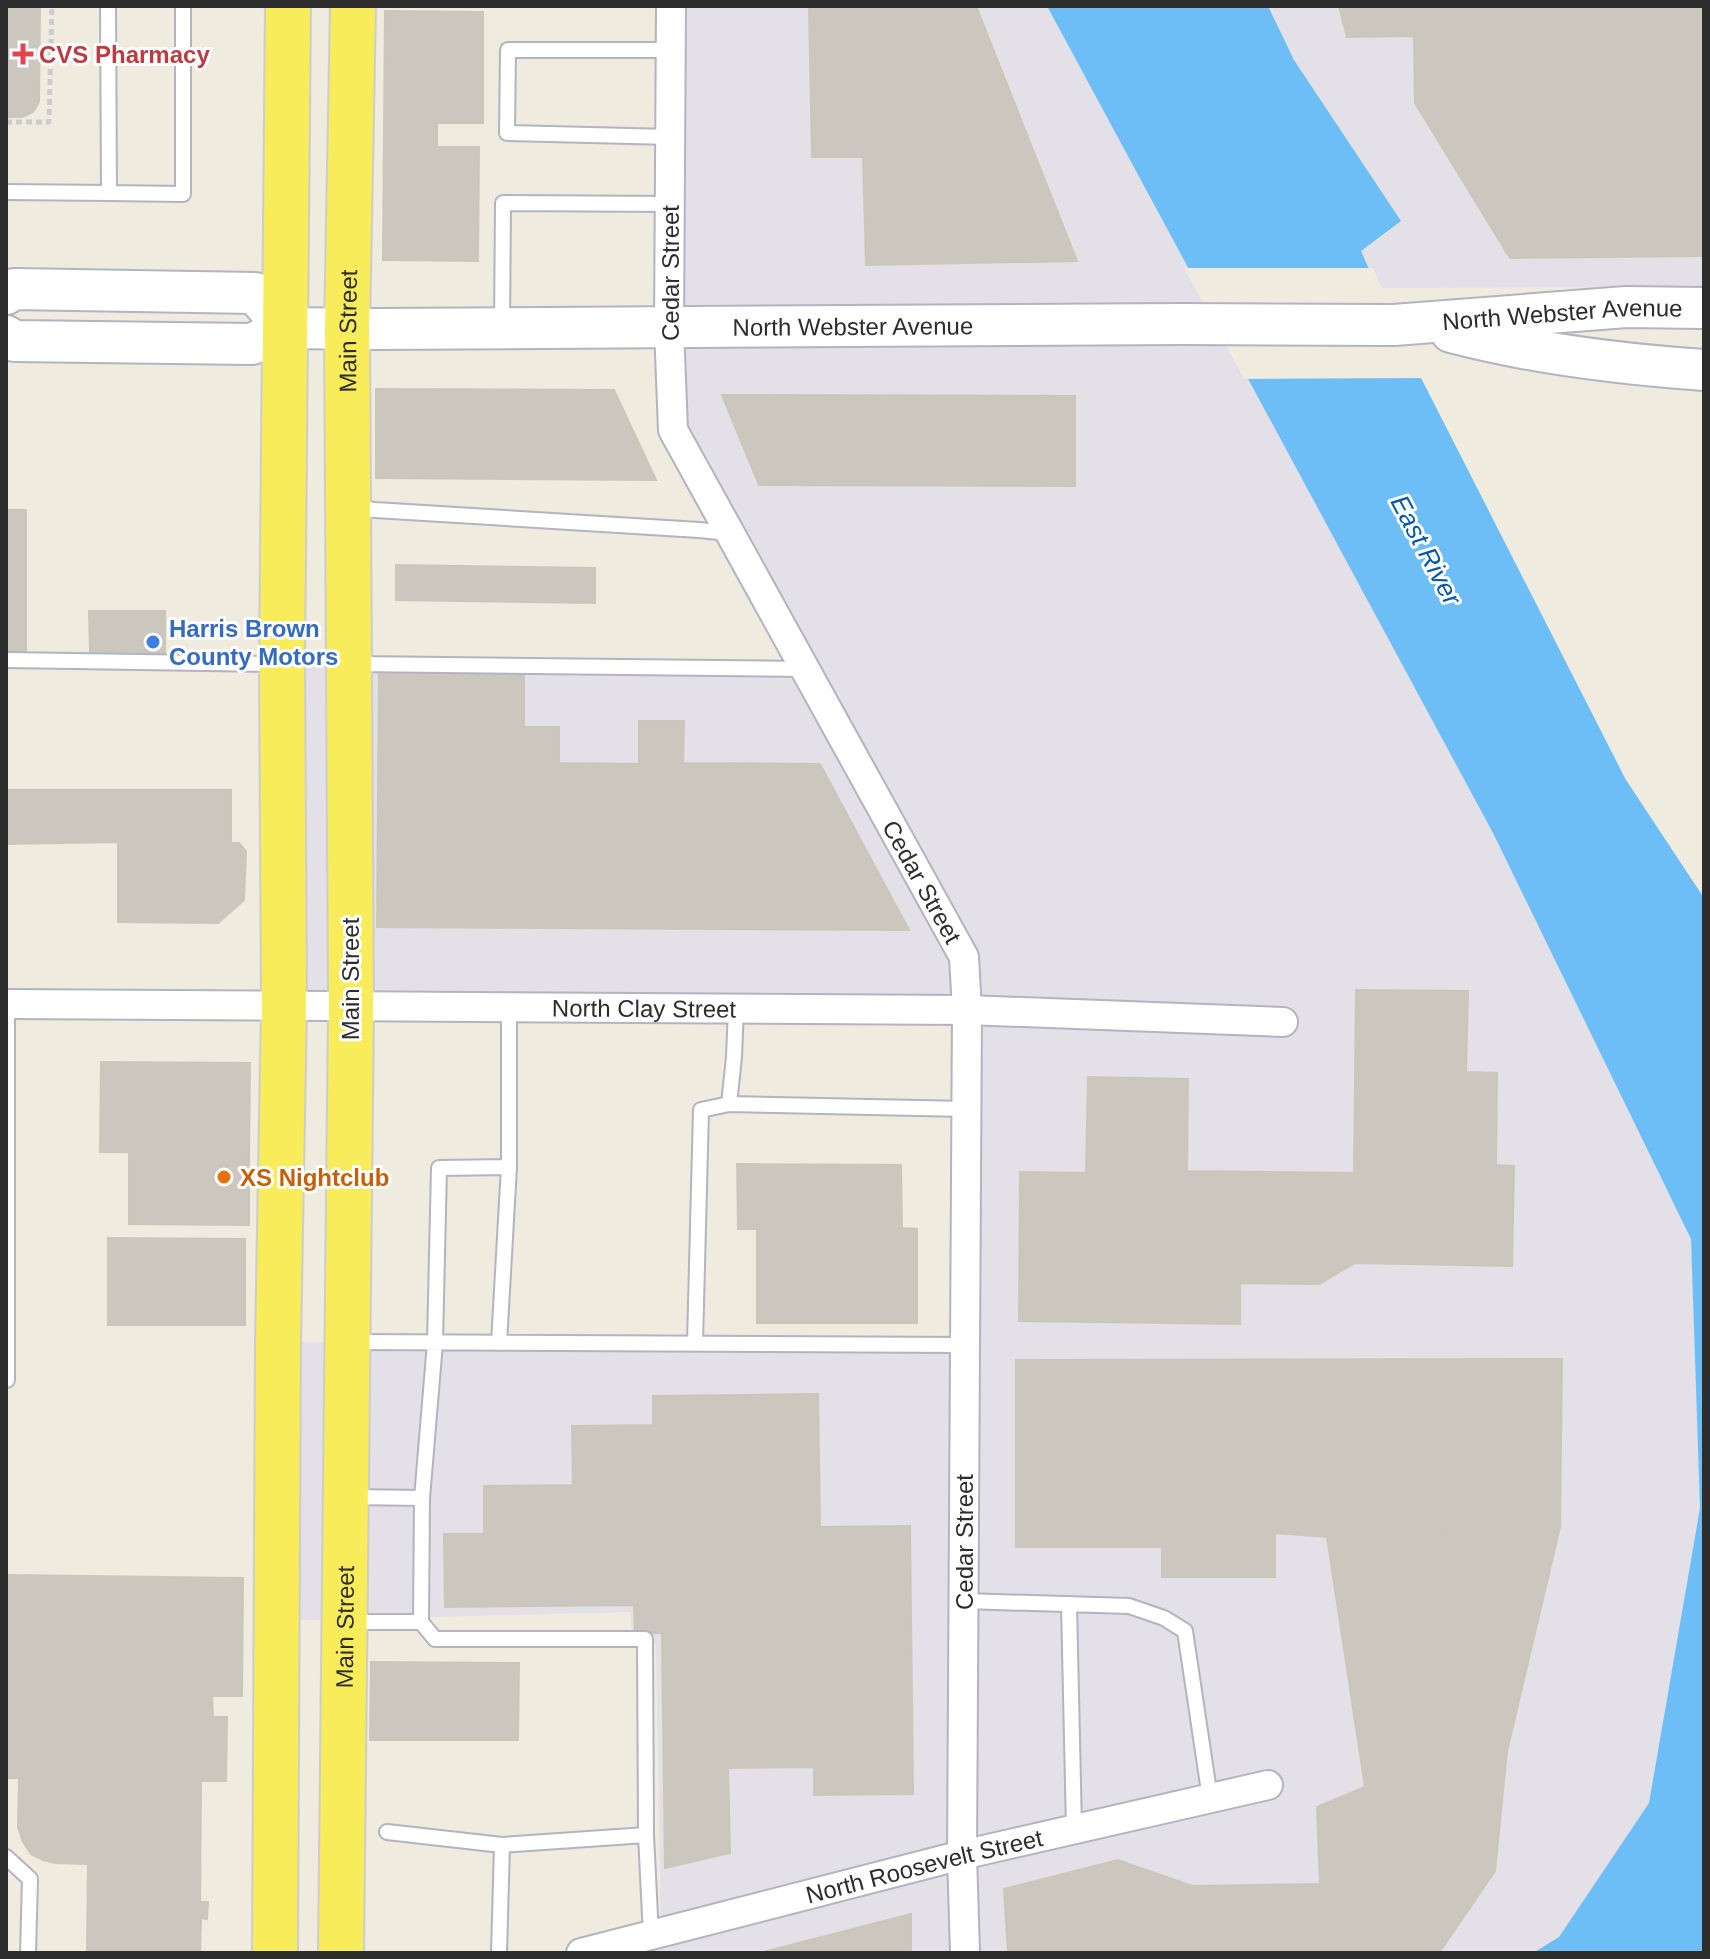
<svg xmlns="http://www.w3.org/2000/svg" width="1710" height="1959" font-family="Helvetica,sans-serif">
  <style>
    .industrial { fill: #e3e0e8 }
    .water { fill: #6dbdf6 }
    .pier { fill: #efebdf }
    .building { fill: #cbc7be; stroke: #cbc7b8; stroke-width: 2 }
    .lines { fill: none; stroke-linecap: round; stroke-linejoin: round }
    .lane-casing { stroke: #b3b3c1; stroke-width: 18 }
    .street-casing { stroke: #b3b3c1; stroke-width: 32 }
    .secondary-casing { stroke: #b3b3c1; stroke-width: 44 }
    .primary-casing { stroke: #cdcdcd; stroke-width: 48 }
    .path { stroke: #cdcdcd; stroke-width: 5; stroke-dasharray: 6 4; stroke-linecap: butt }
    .lane { stroke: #fff; stroke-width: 14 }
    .street { stroke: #fff; stroke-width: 28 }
    .secondary { stroke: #fff; stroke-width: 40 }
    .primary { stroke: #f9ec5a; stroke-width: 44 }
    .health-dot { fill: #e0444e; stroke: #fff; stroke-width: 3 }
    .shop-dot { fill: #3f7fe0; stroke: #fff; stroke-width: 3 }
    .food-dot { fill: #e8710a; stroke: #fff; stroke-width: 3 }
    .labels { text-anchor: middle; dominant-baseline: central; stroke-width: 6; stroke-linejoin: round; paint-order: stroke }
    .health-label { font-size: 24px; font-weight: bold; fill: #be3a42; stroke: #fff; text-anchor: start }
    .street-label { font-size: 24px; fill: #2d2d2d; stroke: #fff }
    .shop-label { font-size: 24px; font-weight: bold; fill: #366cbe; stroke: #fff; text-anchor: start }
    .food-label { font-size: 24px; font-weight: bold; fill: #c56008; stroke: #fff; text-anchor: start }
    .water-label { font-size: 26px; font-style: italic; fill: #0658a8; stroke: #fff }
  </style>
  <rect width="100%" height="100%" fill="#efebdf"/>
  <!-- industrial -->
  <path class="industrial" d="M671 6H1047L1493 833 1691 1239 1700 1508 1649 1803 1559 1937 1533 1953H581L661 1933 656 1644 633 1641 630 1612 277 1621 278 1342 965 1344 966 1010 284 1006 282 664 805 669 673 430Z
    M1268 6H1704V287L1377 288 1361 251 1401 221 1294 60Z"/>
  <!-- water -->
  <path class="water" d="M1047 6H1268L1294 60 1401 221 1361 251 1394 325 1626 780 1704 898V1953H1533L1559 1937 1649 1803 1700 1508 1691 1239 1493 833Z"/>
  <!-- pier -->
  <path class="pier" d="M1184 268H1373L1398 324 1426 378 1244 379Z"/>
  <!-- building -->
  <path class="building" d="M6 6H40L39 102 33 112 22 117H6Z
    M809 6H976L1077 261 866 265 863 157H812Z
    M1339 6H1704V256L1510 258 1415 103 1414 36 1347 37Z
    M385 11 483 12V123H437V147H479L478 261 383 260Z
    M376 389 614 390 656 480 376 478Z
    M722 395 1075 396V486L759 485Z
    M6 510H26V651L6 650Z
    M396 565 595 568V603L396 600Z
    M89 611H165V653H90Z
    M379 671 524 673V727H559V763L639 764V721H684L683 763 820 764 909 930 377 927Z
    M6 790H231V843H239L246 851 244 900 218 923 118 922V842L6 844Z
    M1356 990 1468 991 1466 1072 1497 1073 1496 1165 1514 1166 1512 1266 1355 1263 1319 1284 1240 1283V1324L1019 1321 1020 1172 1086 1173 1088 1077 1188 1079 1187 1171 1354 1173Z
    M101 1062 250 1063 249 1153 100 1152Z
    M129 1152 249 1153V1225L129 1224Z
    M737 1164 901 1165 902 1228 917 1229V1323H757V1229H738Z
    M108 1238 245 1239V1325H108Z
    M1562 1359 1560 1527 1327 1537 1275 1533V1577H1162V1547H1016V1360Z
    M818 1394 820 1527 910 1526 913 1794 814 1795V1767L728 1768 730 1853 665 1868 662 1633H635L634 1605 445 1607 444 1534H484V1486L573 1485 572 1426 653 1425V1396Z
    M1560 1527 1507 1751 1495 1871 1439 1953H1008L1004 1889 1118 1860 1192 1886 1320 1884 1317 1807 1365 1787 1327 1537Z
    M6 1575 243 1578 242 1696H212L213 1717H227L226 1781H201L200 1902H208L207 1919 201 1918 200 1953H87L88 1864 55 1863 43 1860 31 1854 23 1842 18 1827 19 1778H6Z
    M371 1662 519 1663 518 1740H370Z
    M911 1914V1953H759Z"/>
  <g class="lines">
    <!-- lane casing -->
    <g class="lane-casing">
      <path id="lane" d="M671 137 507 133 508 50H671
        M6 192 109 193 108 6
        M109 193 183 194V6
        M502 327 503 203 670 204
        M351 507 375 510 699 530 729 533
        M6 660 277 664
        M354 664 805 669
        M7 1004V1380
        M729 1104 966 1109
        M354 1342 965 1345
        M499 1343 509 1167V1008
        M695 1343 701 1110 729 1104 734 1057 736 1008
        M350 1497 422 1498 421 1622
        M422 1498 435 1343 439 1168 509 1167
        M964 1601 1129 1606 1164 1618 1185 1631 1210 1798
        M1069 1604 1074 1829
        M349 1622H421L435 1639H645L646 1835 502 1845
        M387 1832 502 1845 499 1953
        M646 1835 651 1936
        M6 1857 30 1879 28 1953"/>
    </g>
    <!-- street casing -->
    <g class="street-casing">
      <g id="street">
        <path id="s1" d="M671 6 669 328 673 430 964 957 967 1010 962 1855 965 1953"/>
        <path id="s2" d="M6 1004 967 1010 1283 1022"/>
        <path id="s3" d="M581 1953 962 1855 1268 1785"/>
      </g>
    </g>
    <!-- secondary casing -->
    <g class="secondary-casing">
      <g id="secondary">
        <path d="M6 294 14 289 255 293 285 328"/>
        <path d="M1451 332C1534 354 1618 364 1704 370"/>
        <path id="s4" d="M6 336 14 341 252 344 285 328 375 329 1182 324 1394 325 1626 307 1704 308"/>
      </g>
    </g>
    <!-- primary casing -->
    <g class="primary-casing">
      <g id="primary">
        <path d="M275 1953 278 1342 284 1006 282 664 288 6"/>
        <path id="s5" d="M341 1953 351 1007 347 329 353 6"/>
      </g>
    </g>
    <!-- path -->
    <path class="path" d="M6 122H49L52 6"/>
    <!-- lane -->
    <use href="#lane" class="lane"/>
    <!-- street -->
    <use href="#street" class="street"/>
    <!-- secondary -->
    <use href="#secondary" class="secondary"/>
    <!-- primary -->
    <use href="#primary" class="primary"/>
  </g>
  <!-- markers -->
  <path class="health-dot" d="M19 42h8v8h8v8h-8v8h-8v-8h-8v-8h8z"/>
  <circle class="shop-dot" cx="153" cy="642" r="8"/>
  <circle class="food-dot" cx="224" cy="1177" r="8"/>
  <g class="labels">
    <!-- health labels -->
    <g class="health-label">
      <text x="39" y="54">CVS Pharmacy</text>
    </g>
    <!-- street labels -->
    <g class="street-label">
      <text transform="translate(670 273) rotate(-90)">Cedar Street</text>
      <text stroke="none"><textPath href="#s4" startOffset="1562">North Webster Avenue</textPath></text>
      <text stroke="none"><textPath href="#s4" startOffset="852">North Webster Avenue</textPath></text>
      <text stroke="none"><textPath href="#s5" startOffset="1622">Main Street</textPath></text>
      <text stroke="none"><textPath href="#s1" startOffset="940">Cedar Street</textPath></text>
      <text transform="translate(350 979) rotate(-90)">Main Street</text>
      <text stroke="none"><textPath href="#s2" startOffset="638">North Clay Street</textPath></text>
      <text transform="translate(964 1542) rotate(-90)">Cedar Street</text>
      <text stroke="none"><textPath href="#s5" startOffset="326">Main Street</textPath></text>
      <text stroke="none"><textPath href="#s3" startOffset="354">North Roosevelt Street</textPath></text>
    </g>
    <!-- shop labels -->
    <g class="shop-label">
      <text x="169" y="628">Harris Brown<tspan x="169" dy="28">County Motors</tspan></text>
    </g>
    <!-- food labels -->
    <g class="food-label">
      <text x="240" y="1177">XS Nightclub</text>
    </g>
    <!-- water labels -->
    <g class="water-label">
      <text transform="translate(1426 550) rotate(62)">East River</text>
    </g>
  </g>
  <!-- border -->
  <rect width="1710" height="1959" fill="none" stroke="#2d2d2d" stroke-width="16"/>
</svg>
